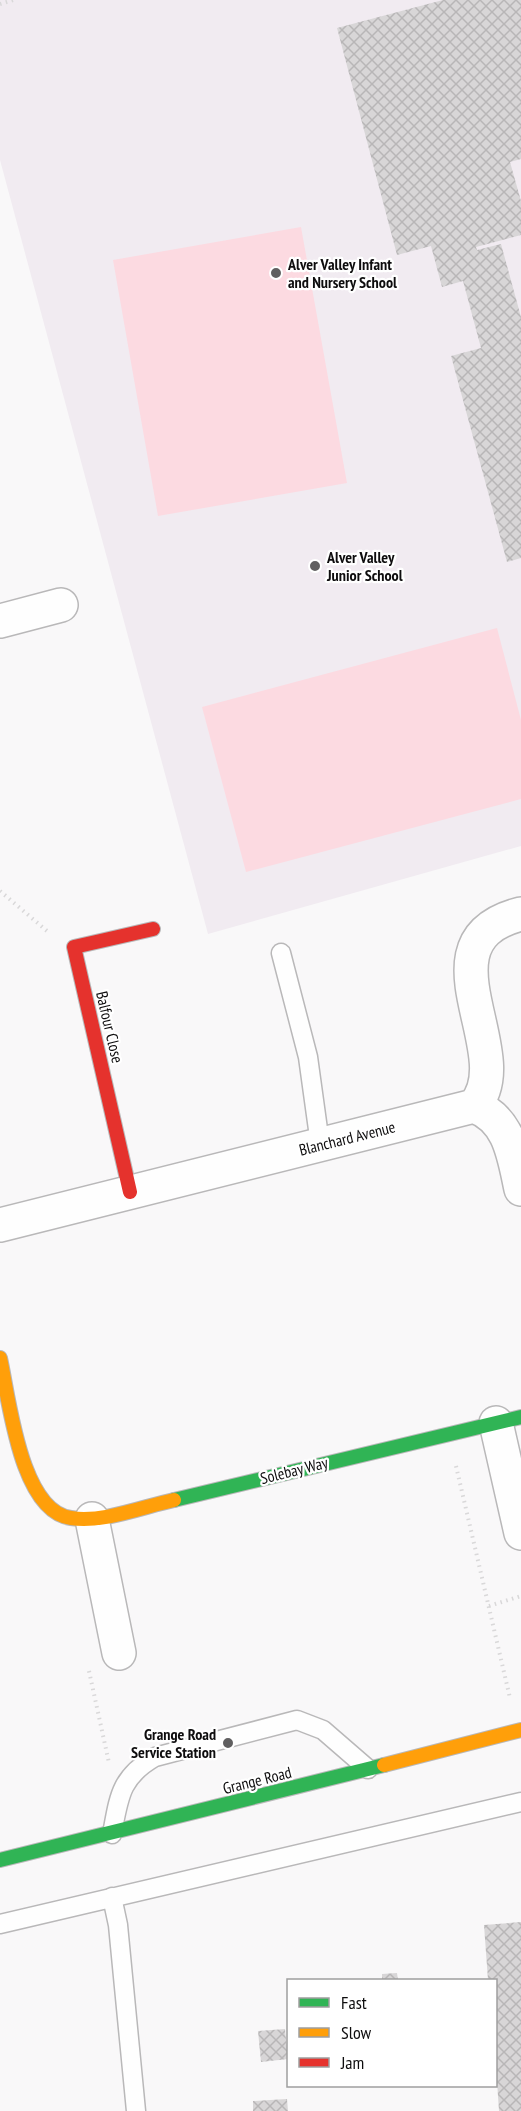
<svg xmlns="http://www.w3.org/2000/svg" width="521" height="2111" font-family="'PT Sans Narrow',sans-serif">
  <style>
    .built { fill: #f1ebf1 }
    .grass { fill: #fcdae1 }
    .building { fill: url(#building-cross-hatch) }
    .lines { fill: none; stroke-linecap: round; stroke-linejoin: round }
    .lane-casing { stroke: #b9b8b9; stroke-width: 21 }
    .street-casing { stroke: #b9b8b9; stroke-width: 36 }
    .fast-casing { stroke: #b9b8b9; stroke-width: 16 }
    .slow-casing { stroke: #b9b8b9; stroke-width: 16 }
    .jam-casing { stroke: #b9b8b9; stroke-width: 16 }
    .path { stroke: #d9d8d9; stroke-width: 4; stroke-dasharray: 1.5 4.5; stroke-linecap: butt }
    .lane { stroke: #fefefe; stroke-width: 18 }
    .street { stroke: #fefefe; stroke-width: 33 }
    .fast { stroke: #30b455; stroke-width: 14 }
    .slow { stroke: #ff9f0a; stroke-width: 14 }
    .jam { stroke: #e5322d; stroke-width: 14 }
    .poi-dot { fill: #605f60; stroke: #fff; stroke-width: 2 }
    .labels { text-anchor: middle; dominant-baseline: central; stroke-width: 4.5; stroke-linejoin: round; paint-order: stroke }
    .poi-label { font-size: 16px; font-weight: bold; fill: #0e0d0e; stroke: #fff; text-anchor: start }
    .street-label { font-size: 16px; fill: #0e0d0e; stroke: #fff }
  </style>
  <defs>
    <pattern id="building-cross-hatch" width="8" height="8" patternUnits="userSpaceOnUse" patternTransform="scale(1.5)"><rect width="8" height="8" fill="#d8d6d7"/><path d="M0 0l8 8M0 8l8-8" fill="none" stroke="#b8b6b7"/></pattern>
  </defs>
  <rect width="100%" height="100%" fill="#f9f8f9"/>
  <!-- built -->
  <path class="built" d="M0 0H521V846L208 934 0 160Z"/>
  <!-- grass -->
  <path class="grass" d="M301 227 347 483 158 516 113 260Z
    M497 628 521 720V799L246 872 202 707Z"/>
  <!-- building -->
  <path class="building" d="M443 0H521V159L510 162 521 201V235L476 247 477 250 501 244 521 317V558L507 562 451 356 481 348 463 281 442 287 431 246 397 255 337 28Z
    M521 1922V2111H499L496 2066V1980H488L484 1925Z
    M397 1973 398 1980H382V1974Z
    M285 2029 288 2059 261 2062 258 2031Z
    M287 2099 288 2111H253V2101Z"/>
  <g class="lines">
    <!-- lane casing -->
    <g class="lane-casing">
      <path id="lane" d="M281 953 308 1057 320 1144
        M112 1834C119 1797 120 1777 155 1757L297 1720 323 1730 368 1769
        M112 1897 118 1925 136 2111
        M0 1924 521 1802"/>
    </g>
    <!-- street casing -->
    <g class="street-casing">
      <path id="street" d="M0 621 61 605
        M474 1106C510 1119 514 1157 521 1189
        M0 1225 474 1106C521 1054 413 941 521 914
        M496 1423 521 1533
        M92 1519 119 1653"/>
    </g>
    <!-- fast casing -->
    <g class="fast-casing">
      <path id="fast" d="M174 1500 521 1417
        M0 1860 384 1765"/>
    </g>
    <!-- slow casing -->
    <g class="slow-casing">
      <path id="slow" d="M0 1358C9 1398 20 1511 71 1518 103 1523 142 1507 174 1500
        M384 1765 521 1730"/>
    </g>
    <!-- jam casing -->
    <g class="jam-casing">
      <path id="jam" d="M130 1192 74 947 153 929"/>
    </g>
    <!-- path -->
    <path class="path" d="M0 4 13 0
      M0 891 47 931
      M456 1466 510 1698
      M489 1606 521 1596
      M89 1671 109 1763"/>
    <!-- lane -->
    <use href="#lane" class="lane"/>
    <!-- street -->
    <use href="#street" class="street"/>
    <!-- fast -->
    <use href="#fast" class="fast"/>
    <!-- slow -->
    <use href="#slow" class="slow"/>
    <!-- jam -->
    <use href="#jam" class="jam"/>
  </g>
  <!-- markers -->
  <g class="poi-dot">
    <circle cx="276" cy="273" r="6"/>
    <circle cx="315" cy="566" r="6"/>
    <circle cx="228" cy="1743" r="6"/>
  </g>
  <g class="labels">
    <!-- poi labels -->
    <g class="poi-label">
      <text x="288" y="264">Alver Valley Infant<tspan x="288" dy="18">and Nursery School</tspan></text>
      <text x="327" y="557">Alver Valley<tspan x="327" dy="18">Junior School</tspan></text>
      <text x="216" y="1734" text-anchor="end">Grange Road<tspan x="216" dy="18">Service Station</tspan></text>
    </g>
    <!-- street labels -->
    <g class="street-label">
      <text transform="translate(110 1027) rotate(77)">Balfour Close</text>
      <text transform="translate(347 1138) rotate(-14)">Blanchard Avenue</text>
      <text transform="translate(294 1470) rotate(-14)">Solebay Way</text>
      <text transform="translate(257 1780) rotate(-14)">Grange Road</text>
    </g>
  </g>
  <!-- legend -->
  <rect x="287" y="1979" width="210" height="108" fill="#ffffff" stroke="#9f9e9f" stroke-width="1.5"/>
  <rect x="299" y="1998" width="30" height="9" fill="#30b455" stroke="#9f9e9f" stroke-width="1.5"/>
  <text x="341" y="2009" font-size="18" fill="#0e0d0e">Fast</text>
  <rect x="299" y="2028" width="30" height="9" fill="#ff9f0a" stroke="#9f9e9f" stroke-width="1.5"/>
  <text x="341" y="2039" font-size="18" fill="#0e0d0e">Slow</text>
  <rect x="299" y="2058" width="30" height="9" fill="#e5322d" stroke="#9f9e9f" stroke-width="1.5"/>
  <text x="341" y="2069" font-size="18" fill="#0e0d0e">Jam</text>
</svg>
